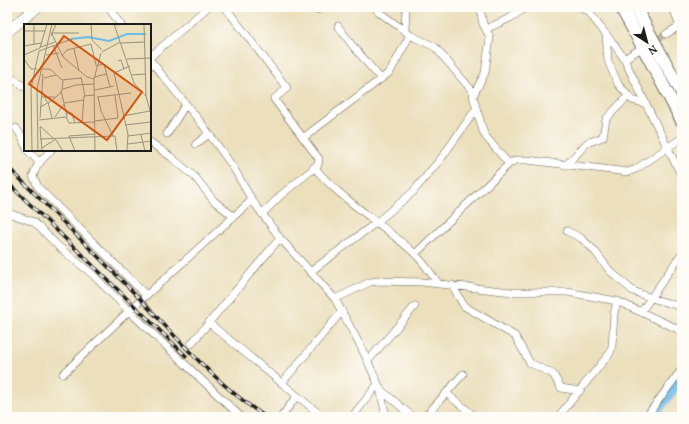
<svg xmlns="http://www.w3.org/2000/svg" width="689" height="424" font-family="Vollkorn,serif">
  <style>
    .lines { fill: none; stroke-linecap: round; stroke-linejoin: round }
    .river { stroke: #6dbce8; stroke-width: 11 }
    .minor-tunnel { stroke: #c2b89c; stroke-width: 7; stroke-dasharray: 7 3.5; stroke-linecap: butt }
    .minor-casing { stroke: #646054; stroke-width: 8 }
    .primary-casing { stroke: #646054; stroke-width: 12 }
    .motorway-casing { stroke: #646054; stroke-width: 14 }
    .minor { stroke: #fff; stroke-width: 7 }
    .primary { stroke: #fff; stroke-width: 11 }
    .motorway { stroke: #fff; stroke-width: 12 }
    .rail-casing { stroke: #1c1c1c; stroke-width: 3.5 }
    .rail { stroke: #fdfcf7; stroke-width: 2; stroke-dasharray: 6; stroke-linecap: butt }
    .inset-river { fill: none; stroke: #6dbce8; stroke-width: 2 }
    .inset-road { fill: none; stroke: #98917c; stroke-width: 1 }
    .view { fill: #d4530e; fill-opacity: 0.15; stroke: #d4530e; stroke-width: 2 }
    .inset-edge { fill: none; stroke: #1c1c1c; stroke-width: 2 }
  </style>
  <rect width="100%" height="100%" fill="#fdfcf7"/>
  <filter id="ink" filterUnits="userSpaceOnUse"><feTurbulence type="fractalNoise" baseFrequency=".025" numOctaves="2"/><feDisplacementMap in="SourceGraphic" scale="8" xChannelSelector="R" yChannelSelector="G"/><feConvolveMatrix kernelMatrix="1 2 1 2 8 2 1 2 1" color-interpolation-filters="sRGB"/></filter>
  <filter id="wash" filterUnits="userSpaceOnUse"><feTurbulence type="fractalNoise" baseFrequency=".012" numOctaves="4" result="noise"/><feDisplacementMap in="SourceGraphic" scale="16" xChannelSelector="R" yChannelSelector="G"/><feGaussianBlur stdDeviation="0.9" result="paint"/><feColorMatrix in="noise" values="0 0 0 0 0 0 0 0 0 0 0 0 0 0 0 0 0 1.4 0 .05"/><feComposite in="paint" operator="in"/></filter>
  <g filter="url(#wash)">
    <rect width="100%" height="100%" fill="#ebdfbc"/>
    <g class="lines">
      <!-- river -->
      <path class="river" d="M652 417 682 376"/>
    </g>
  </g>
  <g filter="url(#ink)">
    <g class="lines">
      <!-- minor-tunnel -->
      <path class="minor-tunnel" d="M640 50 666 34"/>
      <!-- minor casing -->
      <g class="minor-casing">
        <path id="minor" d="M108 7 121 25
          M225 7 287 88 274 99 319 159 318 165 281 195 262 214
          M309 7 317 10 322 7
          M481 7V14L483 24 490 37 485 73 473 96 483 131 486 137 509 164
          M578 7 589 12
          M586 7C597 26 613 40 624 59L682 177
          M673 7 682 34
          M338 26 352 45 381 79
          M486 29 510 18 527 7
          M405 30 406 7
          M606 34 608 61 618 84 632 100 646 104
          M666 34 678 27
          M410 35 435 47 474 93
          M150 57 208 7
          M624 59 637 51
          M150 60 202 124 233 167 252 200 280 238 335 299 361 347 380 388 386 417
          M7 75 25 87
          M16 128 22 137 25 145
          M167 134 186 104
          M303 138 390 72 410 35 379 12 375 7
          M150 142 171 157 195 177 214 201 233 216
          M196 144 209 134
          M27 150 40 163
          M51 150 38 164 33 176 38 187 146 295
          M566 165 587 143 603 137 606 119 628 96
          M314 167C342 201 382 223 414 253 423 261 431 274 439 284
          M7 210 11 214 34 222 59 247 92 274 129 311 241 417
          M567 231 581 238 593 249 610 271 633 291 651 298 682 307
          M415 254 509 164 516 160H527L628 172 636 169 682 138
          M310 272 377 222 413 192 443 156 476 109
          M452 285 464 306 515 336 530 363 553 374 561 388 580 391
          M335 299 370 282 379 281 422 282 512 292H567L617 301 682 331
          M641 312 682 253
          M209 323 323 417
          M191 344 280 238
          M368 361 415 306
          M63 374 129 311 252 200
          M282 383 342 311
          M380 389 413 417
          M446 393 472 414
          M281 417 297 396
          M352 417 378 384
          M425 417 463 374
          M558 417 610 353 612 346 614 314 617 301
          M646 417 682 369"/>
      </g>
      <!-- primary casing -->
      <g class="primary-casing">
        <path id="primary" d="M7 32 37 7"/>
      </g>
      <!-- motorway casing -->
      <g class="motorway-casing">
        <path id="motorway" d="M621 7 650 60 682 121
          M635 7 682 93"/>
      </g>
      <!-- minor -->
      <use href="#minor" class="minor"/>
      <!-- primary -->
      <use href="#primary" class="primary"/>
      <!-- motorway -->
      <use href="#motorway" class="motorway"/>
      <!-- rail casing -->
      <g class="rail-casing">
        <path id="rail" d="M7 166C51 210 96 254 140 299 179 340 218 386 266 417
          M7 182 186 356"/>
      </g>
      <!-- rail -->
      <use href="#rail" class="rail"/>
    </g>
  </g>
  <!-- overview -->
  <g transform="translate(24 24)">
    <rect width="127" height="127" fill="#ebdfbc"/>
    <path class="inset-river" d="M47 15 64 13 85 17 103 10H122"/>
    <path class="inset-road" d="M10 0V21M67 0 68 16 78 26M90 0 110 59 122 72 127 90M120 0 122 72M90 1 106 0M0 7H21M27 9H55M28 10 39 33 63 53 70 55M27 12 32 0M97 19 121 18M29 21 38 44M0 22 17 19M17 23 31 18M50 25 55 47M78 28 96 18M0 31 16 24 23 0M22 31 35 29M38 32 43 26 67 20 72 41M0 35 7 45H13M103 35 127 34M94 37 97 36 100 45M72 42 80 40 86 63M18 45H26L38 56 57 54M108 51 122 50M57 53 61 72M70 53 83 50M20 54 32 51M39 65 52 61 70 60M71 66 90 62M18 67 23 78M37 67 40 79M17 73H31M73 73 107 69M74 73 77 87 89 112M24 78 28 94M16 83 29 76 38 67 39 56M42 90 48 89 51 99M99 92 126 87M31 93 40 80M43 93 40 79 60 76M16 94 19 50M15 96 42 93 45 99 71 98M71 97 94 94 91 71M58 99 60 72 71 71M101 101 127 98M16 102 29 114M16 103 18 127M117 111 121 127M104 112 127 109M16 115 91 112 93 127M32 116 39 127M104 120 127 117M18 124 32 115M8 127 7 64 15 27 48 15M14 127 13 65 28 0M51 127 45 112 71 110M71 127 70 55 77 29M103 127 104 110 90 49 106 42"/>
    <path class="view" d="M40 12 118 68 83 116 5 60Z"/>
    <rect width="127" height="127" class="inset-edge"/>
  </g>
  <!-- margin -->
  <rect width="689" height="424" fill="none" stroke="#fdfcf7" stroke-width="24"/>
  <!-- north arrow -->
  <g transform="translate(647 42) rotate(144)" stroke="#fdfcf7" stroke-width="3" paint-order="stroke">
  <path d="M0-3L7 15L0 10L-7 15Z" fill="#1c1c1c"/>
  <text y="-6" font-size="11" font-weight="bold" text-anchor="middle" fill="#1c1c1c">N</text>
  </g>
</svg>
